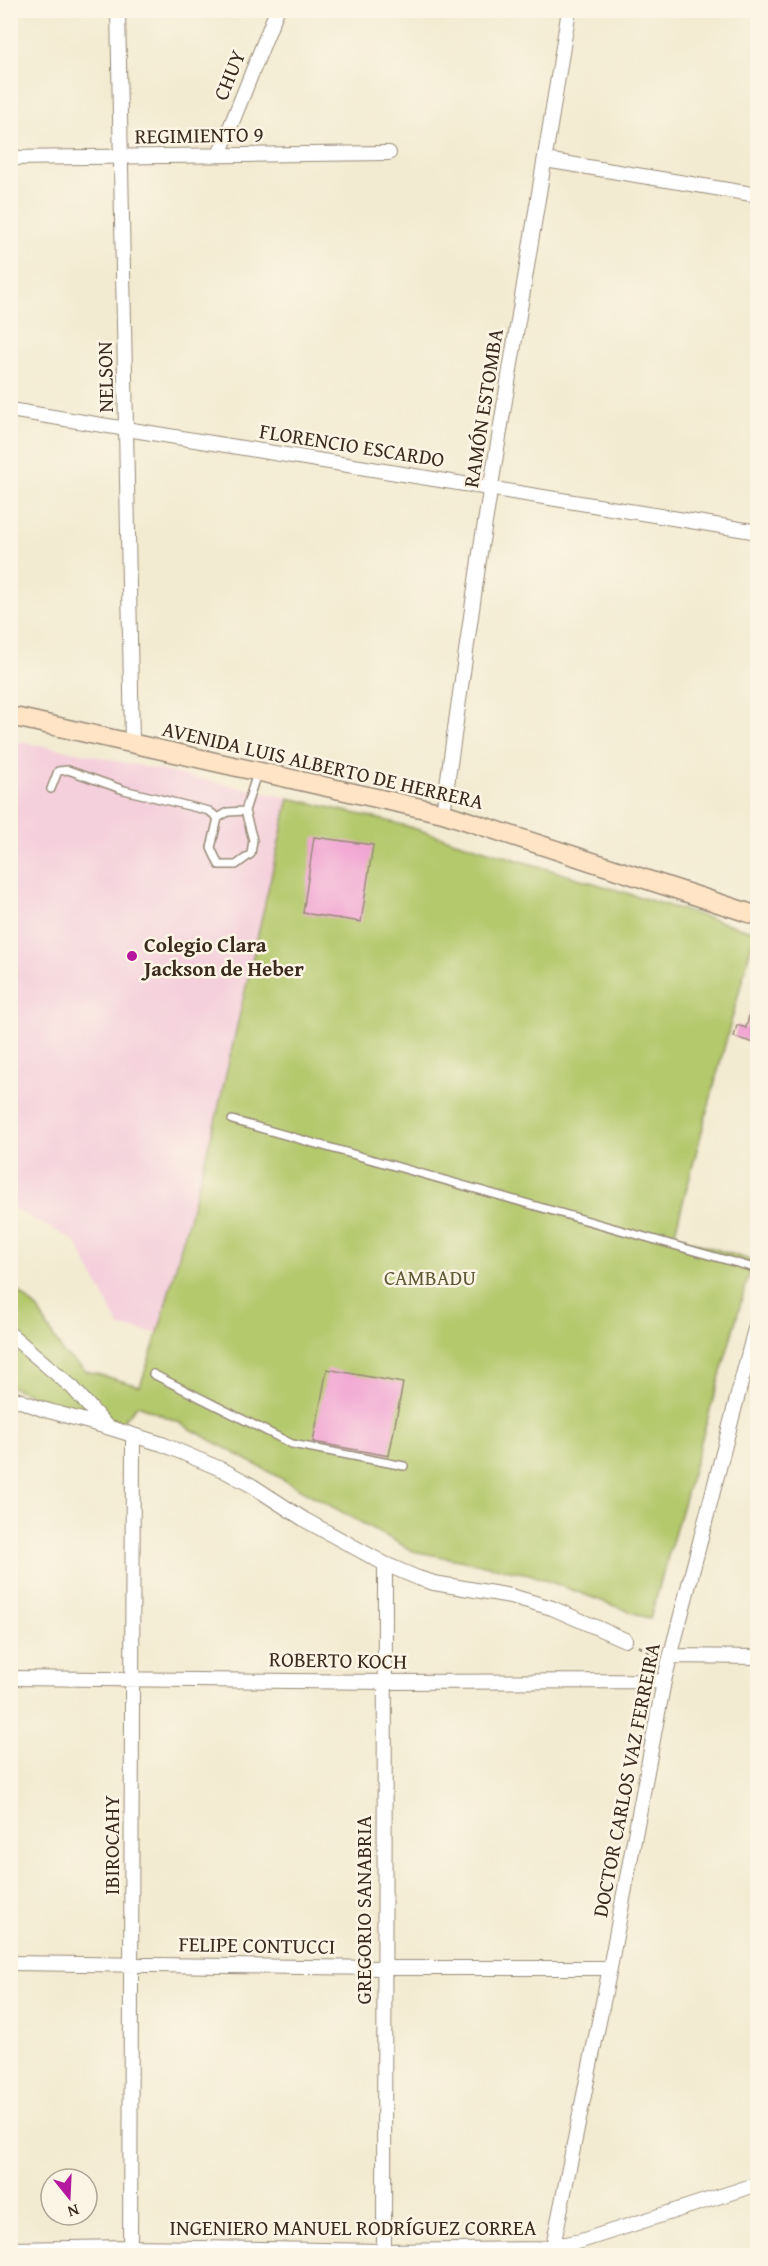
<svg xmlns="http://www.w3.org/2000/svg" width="768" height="2266" font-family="'Gentium Book Plus',serif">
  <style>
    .built { fill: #f4cfdc }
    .green { fill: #b4c86c; stroke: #787945; stroke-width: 1.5 }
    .building { fill: #f1a5d3 }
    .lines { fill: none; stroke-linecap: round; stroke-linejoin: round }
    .lane-casing { stroke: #978a78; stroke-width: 10 }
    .street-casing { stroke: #978a78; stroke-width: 16 }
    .secondary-casing { stroke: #978a78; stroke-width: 21 }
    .path { stroke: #978a78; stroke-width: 3; stroke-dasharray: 4.5 4.5; stroke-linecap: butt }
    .lane { stroke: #fff; stroke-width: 7 }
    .street { stroke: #fff; stroke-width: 14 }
    .secondary { stroke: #ffe4c6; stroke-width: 18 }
    .poi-dot { fill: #b5179e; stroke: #fcf5e5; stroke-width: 2 }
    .labels { text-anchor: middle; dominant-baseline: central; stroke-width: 5; stroke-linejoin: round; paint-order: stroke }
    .street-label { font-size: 21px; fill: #3b2a1e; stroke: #fcf5e5 }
    .poi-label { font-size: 21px; font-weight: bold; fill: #3b2a1e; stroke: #fcf5e5; text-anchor: start }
    .park-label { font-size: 21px; fill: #5f5935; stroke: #fcf5e5 }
  </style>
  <rect width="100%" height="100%" fill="#fcf5e5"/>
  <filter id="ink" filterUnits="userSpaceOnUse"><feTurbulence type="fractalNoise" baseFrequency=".0167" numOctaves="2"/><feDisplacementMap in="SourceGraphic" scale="12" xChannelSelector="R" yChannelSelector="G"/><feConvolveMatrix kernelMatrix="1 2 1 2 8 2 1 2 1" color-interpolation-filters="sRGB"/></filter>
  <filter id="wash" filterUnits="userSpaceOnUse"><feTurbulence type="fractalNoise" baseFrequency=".008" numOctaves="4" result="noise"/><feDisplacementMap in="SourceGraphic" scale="24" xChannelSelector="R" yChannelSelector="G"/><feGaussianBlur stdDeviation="1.35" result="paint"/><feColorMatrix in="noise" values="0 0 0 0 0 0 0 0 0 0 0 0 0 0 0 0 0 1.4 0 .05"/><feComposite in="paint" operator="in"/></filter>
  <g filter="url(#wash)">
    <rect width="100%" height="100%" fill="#f3ebd1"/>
    <!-- built -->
    <path class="built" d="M10 740 71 751 289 798 217 1114 158 1333 120 1327 75 1241 11 1207Z"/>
    <!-- green -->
    <path class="green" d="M289 798 396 823 755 932 674 1236 753 1261 650 1619 529 1574 413 1551 178 1422 138 1405 121 1423 83 1416 11 1387 10 1283 38 1310 63 1353 86 1371 140 1386 158 1333 217 1114Z"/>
    <g id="blocks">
      <!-- building -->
      <path class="building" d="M314 837 373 845 361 922 303 913Z
        M753 1000 758 1001V1044L734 1037 737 1025 746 1028Z
        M327 1369 403 1383 389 1456 313 1442Z"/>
    </g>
  </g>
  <g filter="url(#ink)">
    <use href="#blocks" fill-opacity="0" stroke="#978a78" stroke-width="1.5"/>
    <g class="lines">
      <!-- lane casing -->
      <g class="lane-casing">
        <path id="lane" d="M51 789 58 771 68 770 124 790 209 811 218 818
          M245 811 228 812 218 818 211 848 219 865H236L251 854 253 840 245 811 257 773
          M232 1120 758 1269
          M153 1374 292 1444 404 1466"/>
      </g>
      <!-- street casing -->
      <g class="street-casing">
        <path id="street" d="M118 10 132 742
          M219 155 277 10
          M10 158 389 153
          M545 160 758 195
          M10 410 758 532
          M443 813 480 553 569 10
          M10 1334 73 1388 107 1427 162 1444 223 1470 251 1485 305 1520 385 1564 418 1578 434 1583 511 1596 552 1608 625 1640
          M10 1397 42 1409 107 1427
          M672 1656 758 1657
          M10 1678 384 1682 664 1681
          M10 1963 383 1968H610
          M10 2249 130 2247 384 2251 538 2249 581 2241 758 2184
          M130 2256 133 1435
          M384 2256 385 1564
          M551 2256 610 1968 664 1681 758 1317"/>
      </g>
      <!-- secondary casing -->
      <g class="secondary-casing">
        <path id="secondary" d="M10 716 443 813 758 916"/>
      </g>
      <!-- path -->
      <path class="path" d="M638 1646 652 1653 655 1657"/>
      <!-- lane -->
      <use href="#lane" class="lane"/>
      <!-- street -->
      <use href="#street" class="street"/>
      <!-- secondary -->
      <use href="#secondary" class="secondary"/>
    </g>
  </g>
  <!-- markers -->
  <circle class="poi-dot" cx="132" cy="956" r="6"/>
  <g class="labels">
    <!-- street labels -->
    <g class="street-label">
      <text transform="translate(229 75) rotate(-68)">CHUY</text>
      <text transform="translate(199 135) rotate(-1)">REGIMIENTO 9</text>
      <text transform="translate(105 377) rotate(-91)">NELSON</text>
      <text transform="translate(483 408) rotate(-81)">RAMÓN ESTOMBA</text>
      <text transform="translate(352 445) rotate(9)">FLORENCIO ESCARDO</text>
      <text transform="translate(323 765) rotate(13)">AVENIDA LUIS ALBERTO DE HERRERA</text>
      <text transform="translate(338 1660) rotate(1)">ROBERTO KOCH</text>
      <text transform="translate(626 1780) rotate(-79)">DOCTOR CARLOS VAZ FERREIRA</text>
      <text transform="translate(111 1845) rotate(-90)">IBIROCAHY</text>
      <text transform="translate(363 1910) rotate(-90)">GREGORIO SANABRIA</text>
      <text transform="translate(257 1945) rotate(1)">FELIPE CONTUCCI</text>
      <text x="353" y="2227">INGENIERO MANUEL RODRÍGUEZ CORREA</text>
    </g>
    <!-- poi labels -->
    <g class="poi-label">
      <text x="144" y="944">Colegio Clara<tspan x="144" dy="24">Jackson de Heber</tspan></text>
    </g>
    <!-- park labels -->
    <g class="park-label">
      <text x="430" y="1277">CAMBADU</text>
    </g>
  </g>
  <!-- margin -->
  <rect width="768" height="2266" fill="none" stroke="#fcf5e5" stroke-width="36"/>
  <!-- north arrow -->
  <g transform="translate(69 2197) rotate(162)"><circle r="28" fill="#fcf5e5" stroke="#afa495" stroke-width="1.5"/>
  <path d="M0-4.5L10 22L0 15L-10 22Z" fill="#b5179e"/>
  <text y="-9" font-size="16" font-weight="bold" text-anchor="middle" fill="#3b2a1e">N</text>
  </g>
</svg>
